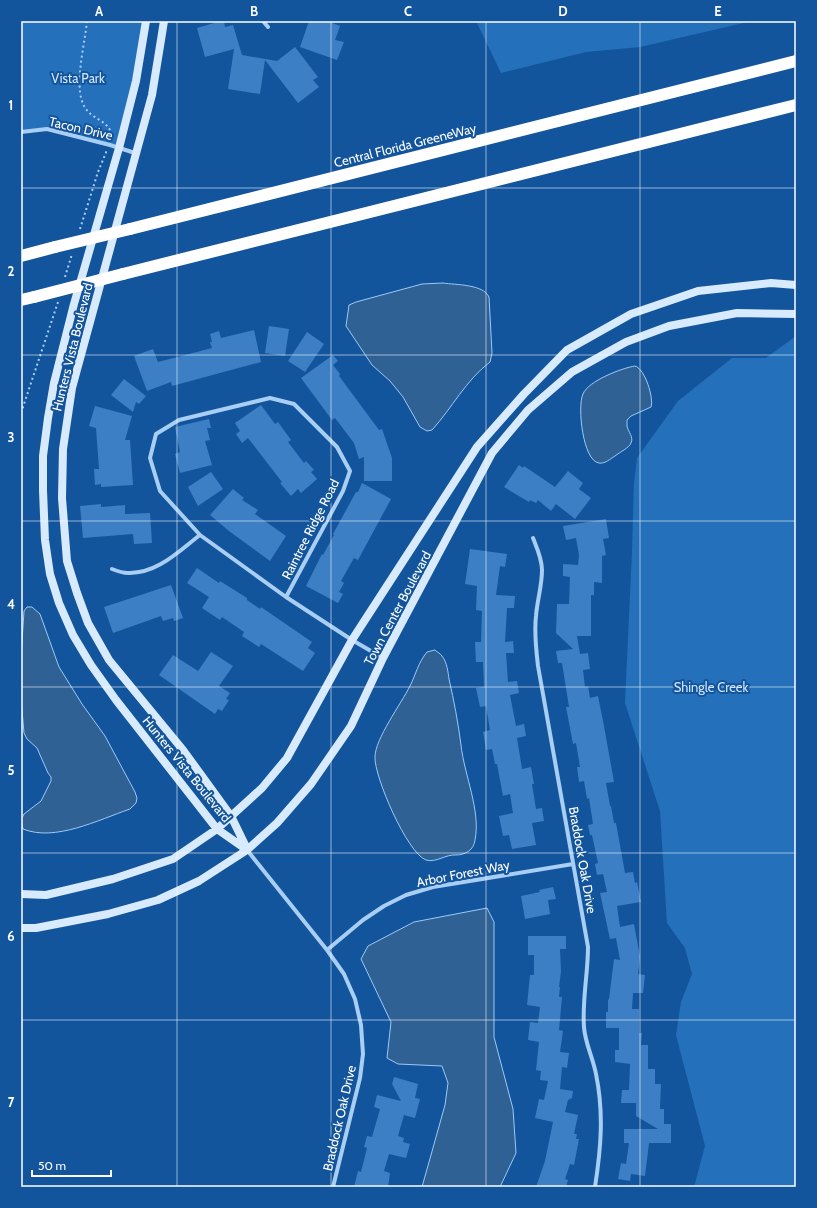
<svg xmlns="http://www.w3.org/2000/svg" width="817" height="1208" font-family="Cabin,sans-serif">
  <style>
    .green { fill: #2570bb }
    .water { fill: #306195; stroke: #9bcaf7 }
    .building { fill: #3c7fc4 }
    .lines { fill: none; stroke-linecap: round; stroke-linejoin: round }
    .path { stroke: #a8cef4; stroke-width: 2; stroke-dasharray: 2 3; stroke-linecap: butt }
    .street { stroke: #a8cef4; stroke-width: 4 }
    .secondary { stroke: #d8eafd; stroke-width: 8 }
    .highway { stroke: #fff; stroke-width: 12 }
    .highway-bridge { stroke: #fff; stroke-width: 12 }
    .grid { fill: none; stroke: #fff; stroke-width: 1; stroke-opacity: 0.55 }
    .labels { text-anchor: middle; dominant-baseline: central; stroke-width: 4; stroke-linejoin: round; paint-order: stroke }
    .park-label { font-size: 13px; fill: #d1e7fe; stroke: #13559d }
    .street-label { font-size: 13px; fill: #fff; stroke: #13559d }
    .neatline { fill: none; stroke: #fff; stroke-width: 1.5 }
    .grid-label { font-size: 13px; text-anchor: middle; font-weight: bold; fill: #fff }
  </style>
  <rect width="100%" height="100%" fill="#13559d"/>
  <!-- green -->
  <path class="green" d="M21 21H146L119 148 47 129 21 132Z
    M476 21H752L640 47 586 52 501 73Z
    M796 336V1187H694L705 1146 676 1035 681 1002 692 974 685 948 667 923 660 811 625 703 632 552 634 483 637 458 678 401 732 358H766Z"/>
  <!-- water -->
  <path class="water" d="M443 283C456 285 483 284 489 297L492 353 490 362C466 380 452 408 432 430L427 431 420 427 403 397 390 381 372 365 346 326 349 305 356 302 422 284Z
    M635 366C645 369 654 398 651 407L631 416 627 420C627 422 627 424 627 426 628 432 634 437 631 443 629 448 620 452 615 456 610 459 605 464 599 463 583 461 577 407 583 394 588 381 622 368 635 366Z
    M27 607H32L40 614 59 667 82 704 105 736 135 792 137 798 136 803 130 809C98 820 55 842 23 829L21 820 24 814 41 801 51 781V777L48 773 37 748 27 739 24 733 21 699V657L24 611Z
    M435 650C437 652 441 654 442 656 447 662 448 672 449 679 454 701 458 722 461 745 464 774 481 811 475 840 474 850 465 855 456 855 446 854 436 863 426 860 407 853 374 776 375 757 375 739 401 704 410 686 416 674 418 663 427 652Z
    M487 908 494 922V1037L513 1109 516 1153 500 1187H422L445 1105 448 1083 442 1066 398 1064 387 1058 391 1022 361 959 368 946 414 922Z"/>
  <!-- building -->
  <path class="building" d="M221 21H224L225 27 233 25 242 55 277 61 295 47 318 77 313 80 319 87 298 103 265 60 260 94 228 89 234 49 205 57 197 28Z
    M309 21H327L340 26 335 40 344 42 337 60 300 47Z
    M269 326 289 329 285 356 265 353Z
    M254 330 261 362 172 386 171 382 147 391 134 356 153 349 158 362 212 348 210 342H212L210 334 219 331 221 338Z
    M307 332 324 344 305 372 288 361Z
    M333 355 338 361 333 365 340 374 339 376 379 430 382 429 392 458V481H364V457L359 459 354 443 335 418 332 420 301 378Z
    M124 379 146 396 139 404 136 402 133 412 111 395Z
    M261 405 275 424 278 422 291 440 288 442 304 463 306 461 314 470 311 472 317 479 301 493 298 489 291 496 280 483 282 482 248 438 242 443 236 434 240 431 235 423Z
    M95 406 132 416 125 440H130L133 485 101 487V484L95 485 94 469H99L96 428 89 426Z
    M209 419 211 428H207L210 440 205 441 212 465 180 473 175 454 180 452 175 427Z
    M519 465 523 468 524 466 555 487 568 471 583 483 579 489 591 498 575 519 556 504 551 511 538 500 536 503 530 500 529 502 504 487Z
    M211 472 223 489 198 506 188 487Z
    M362 483 391 499 358 560 354 558 341 581 344 583 339 592 343 594 338 603 306 586 322 554 323 555 334 535 333 534 356 492H358Z
    M233 489 244 498 242 500 258 510 255 514 286 536 270 561 229 531 210 515Z
    M101 504V507L125 505V514L150 513 152 543 134 544 133 534 83 538 80 506Z
    M606 519 609 538 603 539 606 555 602 556V583L594 582V595H591V636H577L580 654 588 653 590 669 583 670 585 687 588 686 590 698 598 696 604 726 614 782 606 783 610 806H611L614 823H616L625 873 633 872 635 883 637 882 641 902 617 906 620 927 634 924 640 957 638 974 645 975 643 993H633L632 1009H639V1033H642L641 1045H648V1069H655V1084H661L660 1109H664V1124H671V1143H649L645 1176 631 1174 630 1181 618 1179 621 1163 626 1164 629 1143H624V1129H658L636 1116V1103H621L622 1090H629L630 1064 615 1062V1050H619V1028H606V1012H608V1000L609 999 614 959 620 960 616 938 610 939 600 893 607 892 603 874 597 875 595 864 598 863 592 835H590L588 825 593 824 589 798 587 799 584 781 579 782 577 767H580L576 743 573 744 566 707H569L562 663H558L556 651 573 649 556 633 557 604H569L570 577 563 576V564L578 565 579 555 576 538 566 540 563 526Z
    M470 549 507 554 505 567 500 566 496 595 515 596 514 608H507L505 642 513 641 514 653H506L508 682 517 681 519 693 510 695 516 726 524 724 526 736 517 738 522 769 531 767 534 784H532L536 809 542 808 544 821 532 823 536 845 512 849 509 835 503 836 499 816 513 813 510 794 503 796 497 764H495L492 749 486 750 483 732 490 730 486 706 480 707 476 688 484 687 483 662H476L475 642H481L482 611 476 610 477 586 465 584Z
    M197 568 219 583 220 581 247 598V600L260 609 261 607 312 642 308 648 315 653 303 671 261 644 259 647 242 636 244 632 222 617 220 620 202 608 209 597 187 583Z
    M171 585 183 618 174 621 173 618 163 621 161 616 113 633 104 607Z
    M211 652 233 666 219 686 230 693 226 699 229 700 222 711 218 709 215 714 159 675 173 655 198 671Z
    M553 887 556 899 548 900 550 914 525 919 521 896 540 892 539 890Z
    M528 936H566V949H560L561 971 559 987H560L559 997H562L559 1030 563 1031 560 1052 569 1053 567 1068 562 1067 560 1089 573 1091 572 1098 568 1100 565 1112 578 1115 574 1134H577L576 1139H579L574 1165 570 1164 565 1179 568 1180 566 1187H536L545 1161 553 1122 535 1118 539 1099 544 1100 548 1081 540 1080 541 1071 536 1070 539 1042 528 1040 530 1022 538 1023 540 1007 527 1005 530 975H534V955H528Z
    M394 1077 418 1084 415 1098 420 1099 415 1118 404 1115 398 1136 404 1138 403 1142 410 1144 406 1158 389 1154 384 1171 390 1173 388 1187H354L358 1171 361 1172 367 1148 364 1147 367 1136 372 1137 380 1109 374 1107 377 1095 401 1101 392 1084Z"/>
  <g class="lines">
    <!-- path -->
    <path class="path" d="M87 21C85 43 75 80 82 101 88 121 110 118 112 137
      M80 229 98 172 107 150
      M65 277 72 254
      M21 413 58 302"/>
    <!-- street -->
    <path class="street" d="M263 21 268 27
      M21 132 47 129 110 145 135 153
      M533 538C537 548 542 559 542 570 542 586 537 601 536 616 534 633 536 649 538 666L588 947C588 974 582 1000 584 1027 585 1043 593 1058 596 1074 604 1113 601 1148 595 1187
      M112 569C117 571 123 573 128 573 157 574 179 551 200 535
      M286 597 343 491 350 471 337 447 294 404 270 398 179 420 156 434 150 458 160 491 200 535 286 597 352 640 383 658
      M247 850 327 950 344 974 355 999 361 1025 363 1054 360 1078 333 1187
      M327 950 363 920 384 906 406 895 433 887 573 864"/>
    <!-- secondary -->
    <path class="secondary" d="M146 21 136 81 119 148 74 304 54 383 48 418 43 456V490L45 540 50 574 59 603 73 635 91 665 116 700 217 829 247 850
      M164 21 160 46 152 95 72 388 63 449 62 498 67 561 77 593 88 623 109 660 183 750 231 816 247 849
      M21 894 46 895 113 879 173 859 217 829 262 788 287 758 352 640 477 447 524 394 567 350 631 314 698 291 771 283 796 285
      M21 928H36L108 914 158 900 199 881 247 850 277 823 311 784 351 726 383 658 492 453 528 410 572 372 626 342 669 326 737 313 796 314"/>
    <!-- highway -->
    <path class="highway" d="M130 229 796 61
      M21 256 55 247
      M123 274 796 105
      M21 300 34 297"/>
    <!-- highway-bridge -->
    <path class="highway-bridge" d="M55 247 130 229
      M34 297 123 274"/>
  </g>
  <!-- grid -->
  <path class="grid" d="M177 21V1187M331 21V1187M486 21V1187M640 21V1187M21 188H796M21 355H796M21 521H796M21 687H796M21 853H796M21 1020H796"/>
  <g class="labels">
    <!-- park labels -->
    <g class="park-label">
      <text x="78" y="78">Vista Park</text>
      <text x="711" y="687">Shingle Creek</text>
    </g>
    <!-- street labels -->
    <g class="street-label">
      <text transform="translate(81 128) rotate(13)">Tacon Drive</text>
      <text transform="translate(405 145) rotate(-14)">Central Florida GreeneWay</text>
      <text transform="translate(72 347) rotate(-76)">Hunters Vista Boulevard</text>
      <text transform="translate(310 529) rotate(-63)">Raintree Ridge Road</text>
      <text transform="translate(397 608) rotate(-62)">Town Center Boulevard</text>
      <text transform="translate(187 769) rotate(51)">Hunters Vista Boulevard</text>
      <text transform="translate(583 860) rotate(80)">Braddock Oak Drive</text>
      <text transform="translate(463 873) rotate(-11)">Arbor Forest Way</text>
      <text transform="translate(339 1118) rotate(-77)">Braddock Oak Drive</text>
    </g>
  </g>
  <!-- border -->
  <rect width="817" height="1208" fill="none" stroke="#13559d" stroke-width="44"/>
  <!-- scale -->
  <path d="M32 1170v6h79v-6" fill="none" stroke="#ffffff" stroke-width="2"/>
  <text x="38" y="1170" font-size="12" fill="#ffffff" stroke="#13559d" stroke-width="3" paint-order="stroke">50 m</text>
  <rect x="22" y="22" width="773" height="1164" class="neatline"/>
  <g class="grid-label">
    <text x="99" y="16">A</text>
    <text x="254" y="16">B</text>
    <text x="408" y="16">C</text>
    <text x="563" y="16">D</text>
    <text x="718" y="16">E</text>
    <text x="11" y="110">1</text>
    <text x="11" y="276">2</text>
    <text x="11" y="442">3</text>
    <text x="11" y="609">4</text>
    <text x="11" y="775">5</text>
    <text x="11" y="941">6</text>
    <text x="11" y="1107">7</text>
  </g>
</svg>
